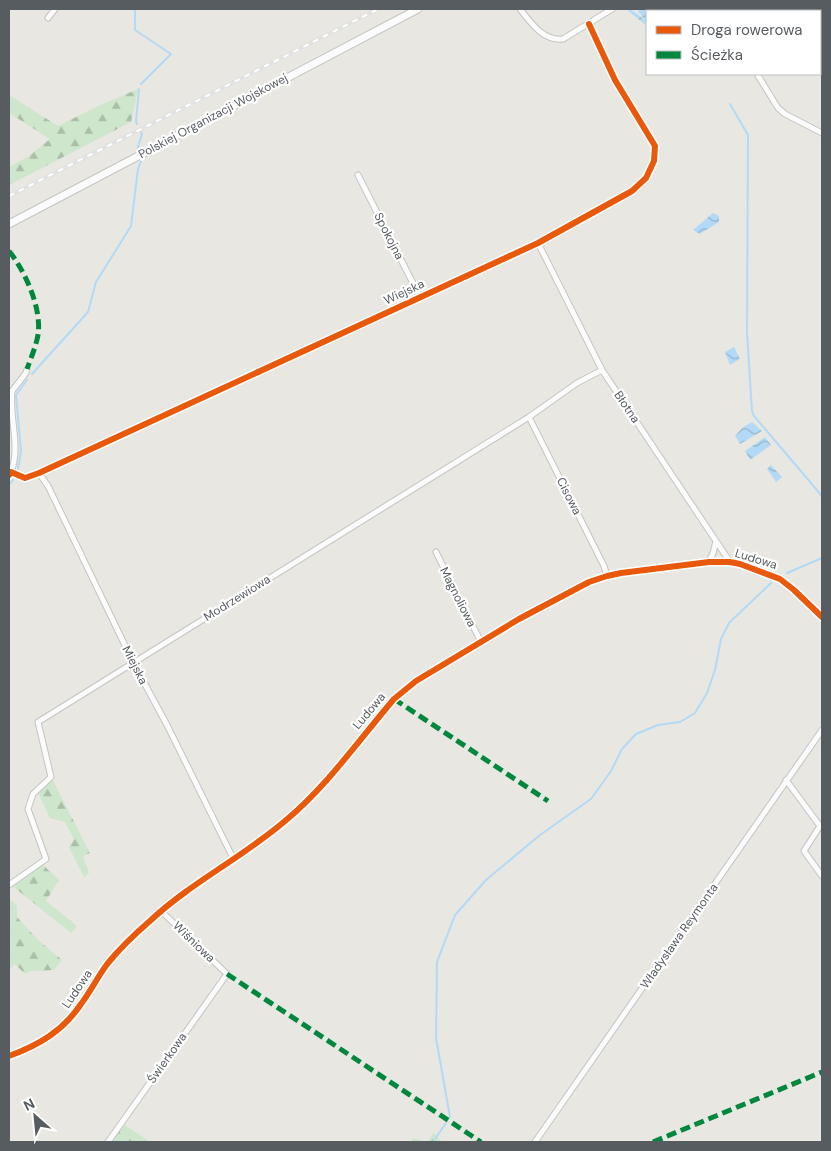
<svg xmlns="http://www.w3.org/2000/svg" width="831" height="1151" font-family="'DM Sans',sans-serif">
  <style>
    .forest { fill: url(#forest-firs) }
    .water { fill: url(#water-waves) }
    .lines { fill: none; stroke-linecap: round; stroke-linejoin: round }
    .stream { stroke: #b2daf6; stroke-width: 2 }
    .minor-casing { stroke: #c4c4c2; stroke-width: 7 }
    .secondary-casing { stroke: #c4c5c4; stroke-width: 9 }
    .minor { stroke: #fcfbfb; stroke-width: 5 }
    .secondary { stroke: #fcfbfb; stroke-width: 7 }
    .rail-casing { stroke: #e1e2e1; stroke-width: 4 }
    .rail { stroke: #fff; stroke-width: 2; stroke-dasharray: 5.5; stroke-linecap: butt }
    .quiet { stroke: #00873e; stroke-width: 5; stroke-dasharray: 10 5; stroke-linecap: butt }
    .cycleway-casing { stroke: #fff; stroke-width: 9 }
    .cycleway { stroke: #e8590c; stroke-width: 6 }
    .labels { text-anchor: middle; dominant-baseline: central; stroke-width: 4.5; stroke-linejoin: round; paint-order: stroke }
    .street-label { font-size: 12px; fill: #575c60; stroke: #fff }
  </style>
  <defs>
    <pattern id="forest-firs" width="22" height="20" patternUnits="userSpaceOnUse" patternTransform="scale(1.25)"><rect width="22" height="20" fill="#cee6cb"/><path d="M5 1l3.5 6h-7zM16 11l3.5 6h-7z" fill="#aabea8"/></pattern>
    <pattern id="water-waves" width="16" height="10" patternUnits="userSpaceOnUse" patternTransform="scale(1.25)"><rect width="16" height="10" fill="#b2daf6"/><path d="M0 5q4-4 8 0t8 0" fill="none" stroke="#94b4cb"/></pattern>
  </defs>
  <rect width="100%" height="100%" fill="#e8e7e2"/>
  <!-- forest -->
  <path class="forest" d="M138 89 131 122 9 185V167L29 156 50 139 9 113V95L58 126 98 106Z
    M51 777 90 853 83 856 89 873 84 877 69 847 74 839 65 822 50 818 37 790Z
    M41 863 59 880 46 901 77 926 71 933 10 884Z
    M9 898 17 906V917L38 940 62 960 54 970 30 971 25 974 15 964 9 970Z
    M125 1125 150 1142H111Z
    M434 1133 442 1142H410L413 1138 427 1142Z"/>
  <!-- water -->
  <path class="water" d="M626 9H630L645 20 638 11 640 9H676L678 11H647V26Z
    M713 213 719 216V222L700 234 693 230Z
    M734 347 740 359 730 365 725 352Z
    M752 422 762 431 740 444 735 436 742 428Z
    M765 437 771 445 750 460 745 451Z
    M771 465 782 477 776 482 767 469Z"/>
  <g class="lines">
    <!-- stream -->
    <path class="stream" d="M135 9V30L171 54 141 84
      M730 104 748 135 747 333 752 411 754 416 822 496
      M137 124 136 121 139 89
      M137 150 142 134 141 132
      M32 374 88 312 96 282 131 226 138 169 141 161
      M18 469 21 451 16 395 27 380
      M9 485 13 480
      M787 573 822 558
      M450 1117 436 1038 437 962 455 915 486 880 540 835 591 799 611 771 622 749 636 734 658 725 680 722 695 713 707 693 715 670 721 639 729 623 771 583
      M433 1142 446 1123"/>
    <!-- minor casing -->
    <g class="minor-casing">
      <path id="minor" d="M520 9C531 23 543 41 563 39L612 9
        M688 9 691 11
        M48 18 55 9
        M757 74 778 108 785 114 822 133
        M358 175 420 297
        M538 243 602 370 730 562
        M529 417 604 566 607 576
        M11 472C21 446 9 419 12 391L26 373 27 369
        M39 473 48 486 133 662 167 725 233 858
        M9 475 11 472 25 478 39 473 538 243 632 191 646 178 654 161 655 146 615 80 589 24
        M436 552 481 642
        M709 562 713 553 716 541
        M786 780 820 826 804 851 822 876
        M9 885 46 859 28 809 33 794 51 777 38 722 529 417 577 383 602 370
        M9 1056C39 1045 63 1031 81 1004 91 991 98 976 108 963 121 947 136 933 151 920 192 882 243 857 285 821 327 786 359 740 394 699L416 681 519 619 589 582 607 576 621 573 709 562H730L740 564 780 579 794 590 822 617
        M108 1142 227 974 161 911
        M535 1142 822 730"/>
    </g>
    <!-- secondary casing -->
    <g class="secondary-casing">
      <path id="secondary" d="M9 224 418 9"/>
    </g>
    <!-- minor -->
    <use href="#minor" class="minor"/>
    <!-- secondary -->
    <use href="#secondary" class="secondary"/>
    <!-- rail casing -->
    <g class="rail-casing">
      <path id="rail" d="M9 196 378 9"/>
    </g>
    <!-- rail -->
    <use href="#rail" class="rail"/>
    <!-- quiet -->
    <path class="quiet" d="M9 251C25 271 42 308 38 335 36 346 31 358 27 369
      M394 699 548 801
      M227 974 481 1142
      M653 1142 822 1072"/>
    <!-- cycleway casing -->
    <g class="cycleway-casing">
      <path id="cycleway" d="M9 475 11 472 25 478 39 473 538 243 632 191 646 178 654 161 655 146 615 80 589 24
        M9 1056C39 1045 63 1031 81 1004 91 991 98 976 108 963 121 947 136 933 151 920 192 882 243 857 285 821 327 786 359 740 394 699L416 681 519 619 589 582 607 576 621 573 709 562H730L740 564 780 579 794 590 822 617"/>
    </g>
    <!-- cycleway -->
    <use href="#cycleway" class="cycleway"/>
  </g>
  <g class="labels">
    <!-- street labels -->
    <g class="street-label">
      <text transform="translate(213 116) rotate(-28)">Polskiej Organizacji Wojskowej</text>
      <text transform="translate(389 236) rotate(63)">Spokojna</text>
      <text transform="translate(404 292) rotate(-25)">Wiejska</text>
      <text transform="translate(627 407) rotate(56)">Błotna</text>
      <text transform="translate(569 496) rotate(63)">Cisowa</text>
      <text transform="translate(756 559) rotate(17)">Ludowa</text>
      <text transform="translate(458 597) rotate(63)">Magnoliowa</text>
      <text transform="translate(237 598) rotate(-32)">Modrzewiowa</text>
      <text transform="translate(135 665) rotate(63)">Miejska</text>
      <text transform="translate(369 711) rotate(-50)">Ludowa</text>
      <text transform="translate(679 936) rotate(-55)">Władysława Reymonta</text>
      <text transform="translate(194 942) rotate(44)">Wiśniowa</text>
      <text transform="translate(77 989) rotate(-56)">Ludowa</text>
      <text transform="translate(167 1058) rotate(-55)">Świerkowa</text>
    </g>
  </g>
  <!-- border -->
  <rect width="831" height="1151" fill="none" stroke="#575c60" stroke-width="20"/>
  <!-- legend -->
  <rect x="646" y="10" width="175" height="65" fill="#ffffff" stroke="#bcbebf"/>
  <rect x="656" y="26" width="25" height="8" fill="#e8590c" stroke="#bcbebf"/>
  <text x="691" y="35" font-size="15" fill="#575c60">Droga rowerowa</text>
  <rect x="656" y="51" width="25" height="8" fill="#00873e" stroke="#bcbebf"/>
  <text x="691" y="60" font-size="15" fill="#575c60">Ścieżka</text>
  <!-- north arrow -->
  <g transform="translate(35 1116) rotate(333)" stroke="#ffffff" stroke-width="4" paint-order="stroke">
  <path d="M0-4L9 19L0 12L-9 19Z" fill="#575c60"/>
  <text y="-8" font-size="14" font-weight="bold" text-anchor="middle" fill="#575c60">N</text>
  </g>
</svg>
